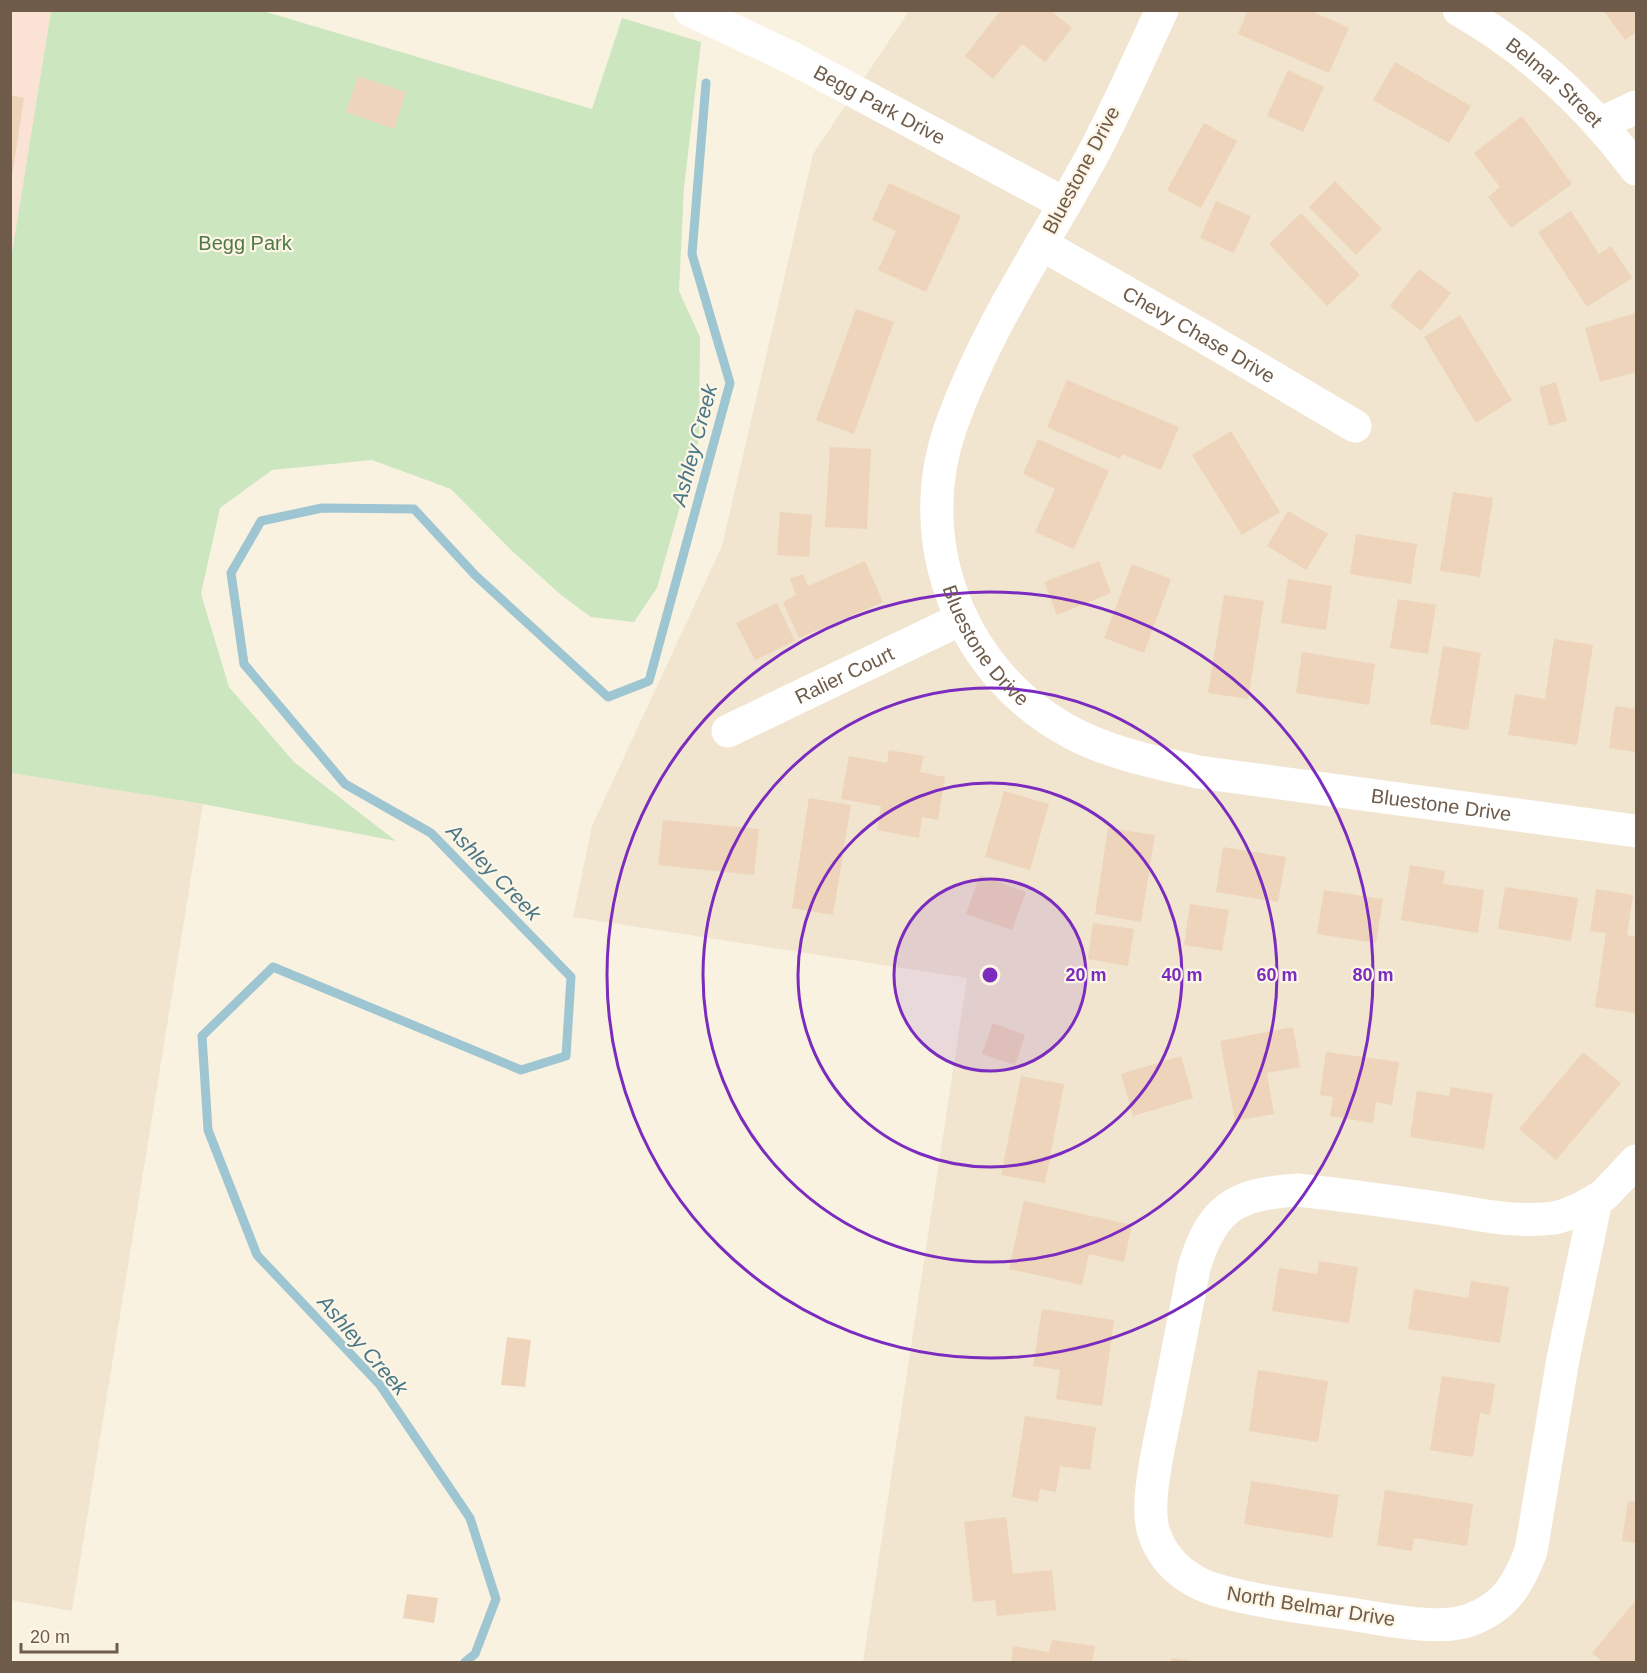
<svg xmlns="http://www.w3.org/2000/svg" width="1647" height="1673" font-family="Helvetica,sans-serif">
  <style>
    .residential { fill: #f1e5cf }
    .commercial { fill: #fae3d4 }
    .green { fill: #cce6c0 }
    .lines { fill: none; stroke-linecap: round; stroke-linejoin: round }
    .stream { stroke: #9ec5d2; stroke-width: 9 }
    .building { fill: #edd4ba }
    .minor { stroke: #fff; stroke-width: 33 }
    .ring { fill: none; stroke: #7b2cbf; stroke-width: 3 }
    .labels { text-anchor: middle; dominant-baseline: central; stroke-width: 4.5; stroke-linejoin: round; paint-order: stroke }
    .street-label { font-size: 20px; fill: #6e5b4a; stroke: #fdf6e6 }
    .park-label { font-size: 20px; fill: #507945; stroke: #fdf6e6 }
    .water-label { font-size: 21px; font-style: italic; fill: #497687; stroke: #fdf6e6 }
    .centre { fill: #7b2cbf; stroke: #fdf6e6; stroke-width: 3 }
    .ring-label { font-size: 18px; text-anchor: middle; font-weight: bold; fill: #7b2cbf; stroke: #fdf6e6; stroke-width: 4.5; stroke-linejoin: round; paint-order: stroke }
  </style>
  <rect width="100%" height="100%" fill="#faf2e0"/>
  <!-- residential -->
  <path class="residential" d="M909 11H1636V1662H863L967 978 573 917 592 826 722 546 813 154Z
    M10 773 203 804 72 1611 11 1600Z"/>
  <!-- commercial -->
  <path class="commercial" d="M11 11H51L11 259Z"/>
  <!-- green -->
  <path class="green" d="M51 11H263L592 109 622 18 701 42 684 188 679 291 700 337 699 439 657 588 634 622 591 617 561 595 511 550 451 489 372 460 272 470 220 508 201 594 229 687 294 762 396 841 203 804 11 773V259Z"/>
  <g class="lines">
    <!-- stream -->
    <path class="stream" d="M465 1662 475 1654 496 1599 470 1518 380 1385 257 1255 208 1130 202 1036 273 967 521 1070 566 1056 571 977 431 833 345 784 244 664 231 573 261 521 322 508 414 509 475 575 608 697 649 681 730 383 692 254 706 83"/>
  </g>
  <!-- building -->
  <path class="building" d="M1001 10H1050L1072 28 1045 62 1022 44 993 79 965 56Z
    M1248 10H1309L1349 28 1329 73 1238 34Z
    M1603 10H1636V32L1625 40Z
    M1395 62 1471 106 1449 143 1373 100Z
    M1288 70 1324 87 1303 132 1267 116Z
    M358 76 406 92 394 129 346 112Z
    M10 95 24 98 12 176H10Z
    M1522 116 1572 184 1511 228 1488 197 1500 187 1474 153Z
    M1204 123 1237 141 1201 208 1167 190Z
    M1335 181 1382 229 1356 255 1309 207Z
    M889 183 961 216 926 292 878 270 896 231 872 220Z
    M1216 201 1251 216 1234 253 1200 238Z
    M1571 211 1599 254 1611 246 1632 278 1587 307 1538 232Z
    M1301 213 1360 275 1327 306 1269 244Z
    M1419 269 1451 293 1421 331 1390 306Z
    M856 309 894 322 854 434 816 420Z
    M1636 313V372L1600 382 1585 328Z
    M1460 315 1512 400 1476 423 1424 337Z
    M1067 380 1179 427 1161 470 1122 454 1120 459 1047 427Z
    M1556 382 1567 421 1549 426 1539 387Z
    M1231 431 1280 512 1242 535 1192 455Z
    M1038 439 1109 471 1074 549 1035 532 1055 489 1023 474Z
    M830 447 871 449 867 529 825 527Z
    M1453 492 1493 498 1480 577 1440 571Z
    M1288 511 1328 534 1306 570 1267 546Z
    M780 512 812 515 809 557 777 555Z
    M1356 534 1417 544 1411 584 1350 574Z
    M865 561 883 602 799 638 783 602 796 595 790 579 803 574 808 586Z
    M1099 561 1111 593 1057 615 1044 582Z
    M1132 564 1171 579 1144 653 1104 638Z
    M1288 579 1332 586 1326 630 1281 623Z
    M1224 595 1264 601 1248 699 1208 693Z
    M1398 599 1436 605 1428 654 1390 648Z
    M777 603 795 641 755 660 736 623Z
    M1554 639 1593 645 1577 745 1508 735 1515 694 1545 699Z
    M1443 646 1481 653 1468 730 1430 724Z
    M1302 652 1375 664 1369 705 1296 693Z
    M1615 706 1636 709V752L1609 748Z
    M889 750 924 756 920 772 945 777 938 820 922 817 919 838 877 830 881 806 841 799 849 756 887 763Z
    M1004 791 1049 804 1030 870 985 857Z
    M809 798 851 805 833 915 792 908Z
    M663 820 759 829 754 875 658 865Z
    M1108 828 1155 835 1141 922 1095 914Z
    M1223 847 1286 857 1278 902 1216 892Z
    M1410 865 1445 871 1443 884 1484 890 1478 933 1401 920Z
    M980 875 1026 892 1012 930 966 914Z
    M1505 887 1578 898 1571 941 1498 929Z
    M1596 889 1633 895 1627 935 1636 937V1013L1595 1007 1606 933 1590 931Z
    M1324 890 1383 899 1376 943 1317 934Z
    M1190 904 1229 910 1222 951 1184 945Z
    M1093 923 1134 929 1128 966 1088 959Z
    M993 1023 1025 1035 1015 1065 982 1054Z
    M1293 1027 1300 1067 1267 1073 1274 1114 1235 1121 1220 1041Z
    M1326 1052 1399 1062 1392 1105 1376 1102 1373 1123 1330 1116 1333 1097 1320 1095Z
    M1583 1052 1621 1083 1556 1160 1519 1129Z
    M1181 1056 1193 1098 1133 1116 1121 1074Z
    M1021 1076 1064 1084 1045 1183 1001 1175Z
    M1451 1087 1493 1094 1484 1149 1410 1137 1417 1091 1449 1096Z
    M1024 1201 1132 1225 1124 1262 1089 1254 1082 1285 1009 1269Z
    M1319 1261 1358 1267 1349 1323 1272 1311 1279 1268 1317 1274Z
    M1471 1281 1509 1287 1500 1343 1408 1329 1414 1289 1468 1298Z
    M1042 1309 1114 1320 1102 1406 1056 1399 1060 1370 1033 1366Z
    M507 1337 531 1340 525 1387 501 1385Z
    M1258 1370 1328 1381 1318 1442 1249 1431Z
    M1442 1376 1495 1384 1490 1415 1480 1413 1473 1457 1430 1450Z
    M1025 1416 1096 1427 1090 1470 1060 1466 1056 1492 1040 1489 1038 1502 1012 1497Z
    M1251 1481 1339 1495 1332 1538 1244 1524Z
    M1385 1490 1473 1504 1467 1546 1414 1538 1412 1551 1377 1545Z
    M1628 1501 1636 1502V1543L1622 1541Z
    M1006 1517 1013 1574 1052 1570 1056 1610 997 1616 995 1600 973 1602 964 1522Z
    M407 1594 438 1598 434 1623 403 1618Z
    M1636 1600V1661L1635 1662H1603L1592 1653Z
    M1052 1640 1095 1646 1092 1662H1011L1013 1646 1049 1652Z
    M1172 1658 1193 1661V1662H1171Z"/>
  <g class="lines">
    <!-- minor -->
    <g class="minor">
      <path id="s1" d="M690 10 794 59 1065 204"/>
      <path id="s2" d="M1162 10C1139 59 1117 110 1091 158 1042 247 985 330 951 426 909 544 963 677 1074 734 1113 754 1155 762 1198 772L1636 831"/>
      <path id="s3" d="M1459 10C1529 50 1589 106 1636 169"/>
      <path d="M1600 124 1636 107"/>
      <path id="s4" d="M1041 244 1201 335 1355 426"/>
      <path id="s5" d="M728 731 961 619"/>
      <path d="M1297 1190C1346 1195 1395 1202 1444 1209 1480 1215 1517 1223 1554 1218 1569 1215 1583 1208 1596 1200L1563 1359 1531 1551C1518 1585 1505 1607 1470 1620 1438 1632 1378 1618 1344 1613 1308 1608 1272 1604 1236 1595 1222 1592 1206 1588 1193 1580 1174 1569 1161 1554 1154 1533 1144 1505 1160 1441 1166 1411 1175 1364 1185 1316 1194 1268 1212 1207 1236 1194 1297 1190Z"/>
      <path d="M1596 1200 1604 1195 1636 1161"/>
    </g>
  </g>
  <!-- distance rings -->
  <circle cx="990" cy="975" r="96" fill="#7b2cbf" fill-opacity=".12"/>
  <g class="ring">
    <circle cx="990" cy="975" r="96"/>
    <circle cx="990" cy="975" r="192"/>
    <circle cx="990" cy="975" r="287"/>
    <circle cx="990" cy="975" r="383"/>
  </g>
  <g class="labels">
    <!-- street labels -->
    <g class="street-label">
      <text stroke="none"><textPath href="#s3" startOffset="120">Belmar Street</textPath></text>
      <text stroke="none"><textPath href="#s1" startOffset="212">Begg Park Drive</textPath></text>
      <text transform="translate(1081 170) rotate(-62)">Bluestone Drive</text>
      <text stroke="none"><textPath href="#s4" startOffset="182">Chevy Chase Drive</textPath></text>
      <text stroke="none"><textPath href="#s2" startOffset="700">Bluestone Drive</textPath></text>
      <text stroke="none"><textPath href="#s5" startOffset="129">Ralier Court</textPath></text>
      <text stroke="none"><textPath href="#s2" startOffset="1204">Bluestone Drive</textPath></text>
      <text transform="translate(1311 1606) rotate(9)">North Belmar Drive</text>
    </g>
    <!-- park labels -->
    <g class="park-label">
      <text x="245" y="243">Begg Park</text>
    </g>
    <!-- water labels -->
    <g class="water-label">
      <text transform="translate(694 445) rotate(-75)">Ashley Creek</text>
      <text transform="translate(494 872) rotate(46)">Ashley Creek</text>
      <text transform="translate(363 1345) rotate(49)">Ashley Creek</text>
    </g>
  </g>
  <circle cx="990" cy="975" r="9" class="centre"/>
  <g class="ring-label">
    <text x="1086" y="981">20 m</text>
    <text x="1182" y="981">40 m</text>
    <text x="1277" y="981">60 m</text>
    <text x="1373" y="981">80 m</text>
  </g>
  <!-- border -->
  <rect width="1647" height="1673" fill="none" stroke="#6e5b4a" stroke-width="24"/>
  <!-- scale -->
  <path d="M21 1643v9h96v-9" fill="none" stroke="#6e5b4a" stroke-width="3"/>
  <text x="30" y="1643" font-size="18" fill="#6e5b4a" stroke="#fdf6e6" stroke-width="4.5" paint-order="stroke">20 m</text>
</svg>
